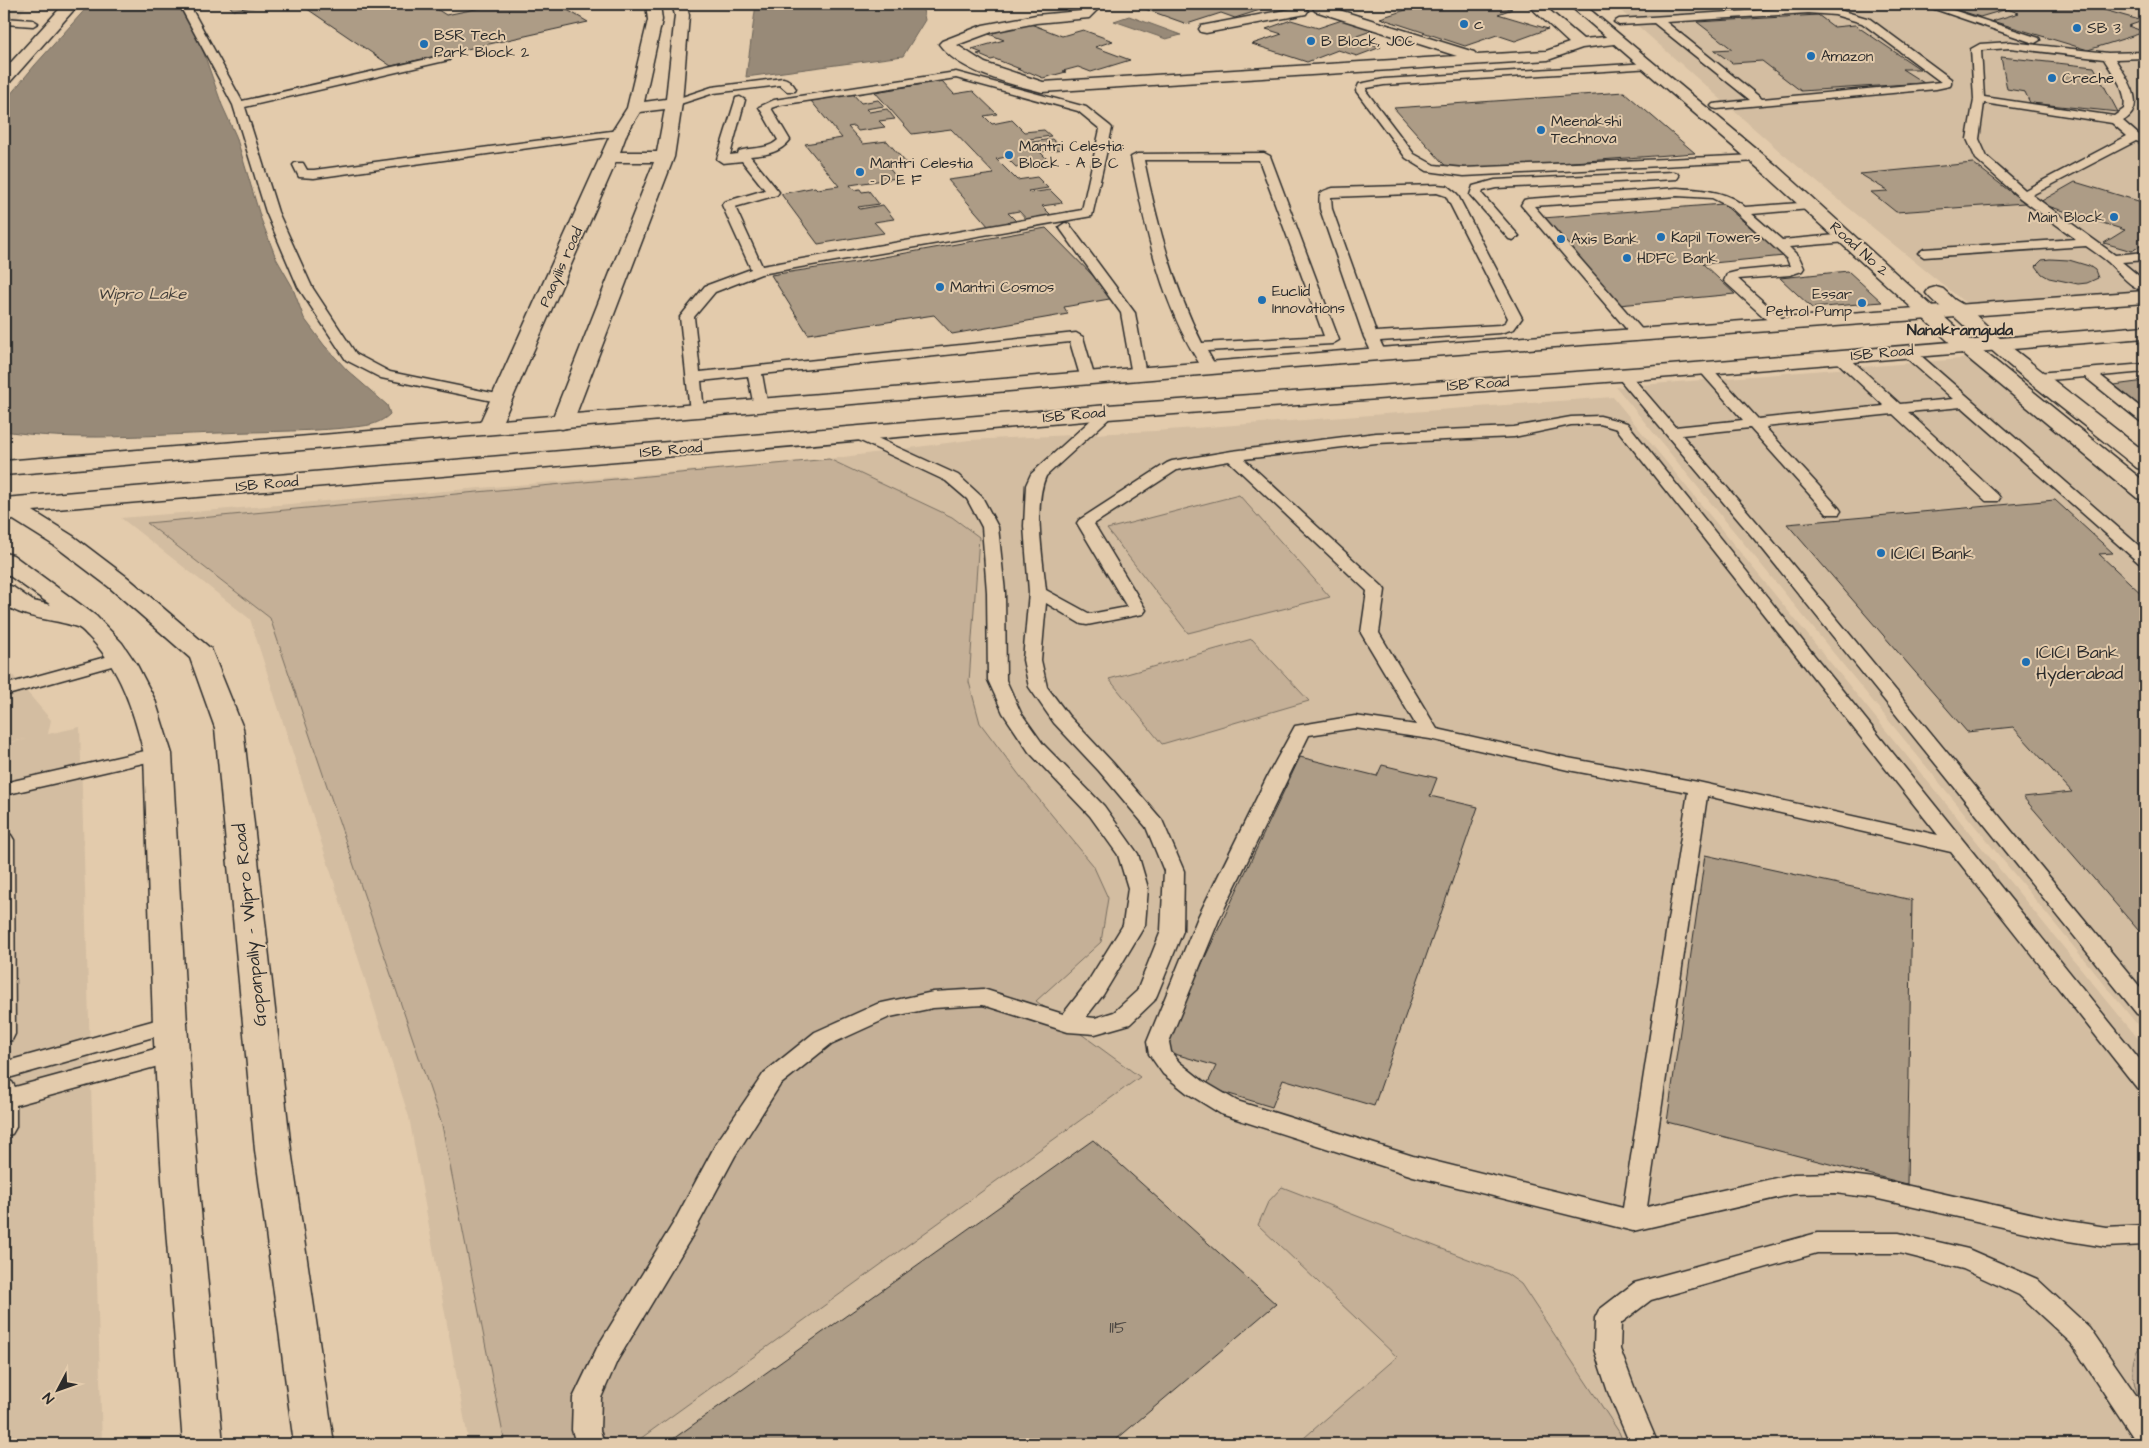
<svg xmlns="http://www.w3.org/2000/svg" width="2149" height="1448" font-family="'Architects Daughter',sans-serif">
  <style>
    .built { fill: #d3bda1 }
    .green { fill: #c5b097; stroke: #786e61 }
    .water { fill: #988a78; stroke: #6c6459 }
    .building { fill: #ad9c86; stroke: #2b2b2b }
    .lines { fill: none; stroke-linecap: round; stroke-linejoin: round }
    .service-casing { stroke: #2b2b2b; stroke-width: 3 }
    .minor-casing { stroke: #2b2b2b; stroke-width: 3 }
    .tertiary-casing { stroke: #2b2b2b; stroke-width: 3 }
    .secondary-casing { stroke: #2b2b2b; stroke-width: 3 }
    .service { fill: #e3cbac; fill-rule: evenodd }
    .minor { fill: #e3cbac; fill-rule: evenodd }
    .tertiary { fill: #e3cbac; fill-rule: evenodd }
    .secondary { fill: #e3cbac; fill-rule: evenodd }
    .poi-dot { fill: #1f6fb2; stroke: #e3cbac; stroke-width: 2 }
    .labels { text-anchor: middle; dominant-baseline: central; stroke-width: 4; stroke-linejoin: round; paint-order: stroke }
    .far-poi-label { font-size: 15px; fill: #2b2b2b; stroke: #e3cbac; text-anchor: start }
    .far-street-label { font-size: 15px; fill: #2b2b2b; stroke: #e3cbac }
    .far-water-label { font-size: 16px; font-style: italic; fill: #413e3a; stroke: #e3cbac }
    .far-neighbourhood-label { font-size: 16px; font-weight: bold; fill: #2b2b2b; stroke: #e3cbac }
    .poi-label { font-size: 18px; fill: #2b2b2b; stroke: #e3cbac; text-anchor: start }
    .street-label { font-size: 18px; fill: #2b2b2b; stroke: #e3cbac }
    .near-number-label { font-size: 18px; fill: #4c4742 }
  </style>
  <rect width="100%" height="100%" fill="#e3cbac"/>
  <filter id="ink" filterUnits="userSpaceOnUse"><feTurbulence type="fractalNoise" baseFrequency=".02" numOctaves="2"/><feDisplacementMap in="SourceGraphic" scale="10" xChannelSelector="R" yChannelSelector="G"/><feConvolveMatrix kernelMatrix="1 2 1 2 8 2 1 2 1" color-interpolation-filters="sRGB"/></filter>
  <g filter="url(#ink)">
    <!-- built -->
    <path class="built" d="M4 4H28L4 35Z
      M1613 4H2145V297L1974 310 1784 155Z
      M1974 358 2145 506V1034L1616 387Z
      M1613 397 2145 1047V1444H469L409 1117 250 619 121 518 829 459 969 440 1155 431Z
      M4 665 51 720 48 734 80 727 102 1444H4V744L26 739 4 743Z"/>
    <!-- green -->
    <path class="green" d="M829 459 952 517 979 537 969 682 980 723 1023 780 1093 865 1108 898 1101 942 1036 1001 1140 1077 633 1444H505L442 1125 270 618 147 523Z
      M1239 495 1330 597 1188 633 1107 529Z
      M1252 639 1309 701 1162 744 1109 679Z
      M1282 1187 1507 1274 1521 1284 1619 1432 1624 1444H1297L1397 1357 1258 1225 1268 1202Z
      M2145 1341V1410C2134 1389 2124 1360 2145 1341Z"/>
    <!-- water -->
    <path class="water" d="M90 4H178L181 6 202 48 222 105 236 136 261 219 276 258 292 286 304 318 324 345 348 371 387 405 390 414C383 421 373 425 363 426 316 432 267 431 219 433 148 435 75 442 4 431V102L35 65Z
      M756 4H909L923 10 925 20 903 56 746 77Z
      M1129 16 1181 35 1166 39 1114 21Z"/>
    <!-- building -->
    <path class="building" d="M228 4H256L258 6 233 10Z
      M300 4H429L446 15 500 4H557L588 22 391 66Z
      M1139 4H1241L1260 10 1235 18 1221 13 1187 24 1134 5Z
      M1398 4H1494L1512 9 1498 14 1548 29 1515 41 1497 35 1465 46 1380 18 1412 8Z
      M1973 4H2083L2143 21 2128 26 2145 32 2088 50 1992 21 2019 13 2007 9 1980 17 1955 9Z
      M1818 15 1834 27 1855 25 1920 69H1902L1924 83 1801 91 1762 61 1732 63 1714 50 1732 49 1697 22Z
      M1291 20 1318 28 1342 20 1374 30 1351 38 1381 47 1357 56 1338 50 1307 62 1252 44 1282 34 1266 29Z
      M1028 23 1062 36 1083 30 1113 41 1095 47 1130 60 1091 72 1078 67 1063 71 1066 72 1043 78 1029 72 1026 73 1017 69H1020L995 59 991 60 977 54 982 53 972 49 1004 40 989 34Z
      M2001 57 2094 67 2118 112 2030 103 2025 92 2007 89Z
      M942 81 954 94 973 91 997 114 984 116 992 124 1012 120 1024 132 1044 130 1051 136 1029 139 1032 142 1052 139 1063 149 1040 152 1050 162 1016 167 1006 157 996 159 1017 180 1037 177 1048 188 1028 191 1030 193 1050 190 1063 203 1042 206 1053 217 1028 221 1019 211 1008 213 1017 222 989 227 948 180 994 174 951 129 912 134 875 92Z
      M1624 92 1695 153 1450 171 1394 108Z
      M853 94 861 103 878 100 884 106 866 109 869 112 887 109 895 119 879 121 885 127 858 131 854 126 848 127 863 144 887 141 907 164 888 167 897 178 850 185 854 190 860 189 862 192 869 191 879 204 858 207 860 209 883 205 894 219 874 222 884 233 818 244 781 194 815 187 817 189 839 186 805 144 842 138 811 101Z
      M1973 163 2025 203 1896 212 1871 192 1888 191 1860 174Z
      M2075 182 2145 203V243L2132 251 2104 243 2125 230 2038 203Z
      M1723 204 1784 256 1703 264 1735 294 1619 305 1543 218Z
      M1046 228 1115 298 1064 307 1068 314 952 334 934 315 808 334 771 275 856 262Z
      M2050 259 2069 260 2089 266 2095 270 2098 278 2087 283 2078 284 2049 278 2042 274 2036 266 2042 260Z
      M1848 271 1882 302 1812 308 1780 278Z
      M2145 381V410L2114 385Z
      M2055 500 2113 553 2099 554 2145 597V938L2023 797 2072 792 2013 727 1967 732 1787 524Z
      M1300 757 1377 776 1382 765 1437 778 1430 796 1478 807 1374 1106 1283 1079 1272 1107 1206 1087 1216 1066 1161 1050Z
      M1705 855 1912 900 1907 1184 1667 1122Z
      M1093 1140 1276 1304 1111 1444H666Z"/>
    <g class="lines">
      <!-- service casing -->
      <g class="service-casing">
        <path id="service" d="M179 4H189L242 101 445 55 449 56 450 58 449 60 245 107 278 212 312 287 356 354 390 372 507 396 509 399 507 402 502 403 381 378 346 360 298 287 266 212 233 105Z
          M1920 4H1934L2039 38 2040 40 2035 43 2031 42Z
          M2138 4H2145V8Z
          M1808 7 1836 9 1870 19 1951 79V84L1950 86 1936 89 1717 109 1713 108 1711 106 1713 104 1750 100 1654 23 1619 25 1614 22 1619 19ZM1808 13 1835 15 1862 23 1941 82 1762 99 1666 22Z
          M4 18 33 20 38 23 33 26 4 24Z
          M2010 42 2108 53 2145 52V58L2115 59C2126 77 2149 106 2123 121L2139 135 2145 137V144L2136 141 2032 195 2115 255 2145 252V260L2122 262 2145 281V291C2130 288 2119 272 2108 262 2101 256 2093 251 2086 246L1924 257 1918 253 1924 249 2076 239 2020 198 1976 159 1967 139 1974 99 1971 49 1980 44ZM2010 48 2104 59C2113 75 2128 90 2124 109L2114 116 1984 97 1981 50ZM1984 103 2112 123 2127 136 2025 190 1987 157 1979 139Z
          M1648 63 1652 64 1653 66 1652 68 1384 85 1367 88 1366 91 1414 154 1434 165 1464 168 1756 155 1762 159 1760 161 1464 176 1427 171 1406 158 1356 91 1359 84 1384 79Z
          M956 72 1086 107 1110 126 1112 128 1092 216 761 274 715 292 694 317 700 372 1076 333 1083 337 1095 379 1093 382H1083L1081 379 1070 342 762 374 768 407 766 410H756L754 407 748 376 701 381 704 412 702 415H692L690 412 680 317 705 286 751 269 722 205 724 202 765 190 742 161 723 163 717 159 736 98 740 97 745 100 730 155 738 154 739 151C753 147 767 150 778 140L759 107 774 100ZM956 78 1078 111 1100 129 1082 210 762 266 735 207 777 195 779 192 750 156C765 155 780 153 790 140L771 108 780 105Z
          M783 78C789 79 793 84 796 89L795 91H787L780 85 714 93 674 106 669 103 670 101 712 87Z
          M619 130 625 133 623 135 314 178 299 177 293 165 295 163H303L307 170H314Z
          M1264 153 1270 156 1339 340 1332 344 1207 351 1218 370 1216 373H1206C1162 310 1146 231 1131 157L1137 154ZM1144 160H1259L1324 336 1202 343C1173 285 1157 223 1144 160Z
          M1673 172 1677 173 1679 176 1677 179 1496 188 1483 191 1482 194 1519 236 1513 240 1509 239 1470 195 1473 186 1495 180Z
          M1437 185 1447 186 1457 194 1522 318 1514 329 1500 333 1380 341 1386 354 1384 357H1374L1364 337 1320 209C1319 194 1317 192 1333 188ZM1437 193 1446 196 1508 318 1506 322 1500 325 1376 332 1332 209 1331 197Z
          M1677 188C1701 190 1726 190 1745 207L1814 202 1816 205 1814 208 1810 209 1752 214 1782 240 1847 234 1853 238 1847 242 1789 247 1799 257 1804 268 1802 271 1790 275 1738 279 1786 322 1788 325 1786 328H1776L1724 281 1727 274 1739 271 1790 266 1787 259 1730 207 1712 198 1677 196 1534 206 1645 333 1647 336 1640 340 1635 339 1521 205 1524 200 1528 199Z
          M1065 223 1069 224 1135 313 1146 375 1144 378H1134L1132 375 1121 313 1059 227Z
          M1907 347 1912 348 2145 551V564L2139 563 1962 407 1908 412 1998 495 2000 498 1998 501H1986L1893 414 1765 427 1839 508 1841 511 1839 514H1827L1750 428 1682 435 1773 541 2145 993V1016L2137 1014 1761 547 1615 374 1617 371H1627L1675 427 1743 420 1697 368 1699 365H1709L1758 419 1884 406 1835 360 1833 357 1835 354H1845L1900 404 1953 399 1902 354 1900 351 1902 348Z
          M2145 364V372L2101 376 2145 411V422L2140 421 2085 377 2037 381 2032 380 2030 377 2032 374 2037 373Z
          M1108 408 1113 409 1115 412 1113 415 1046 476C1033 504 1043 559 1046 590L1090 614 1127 607 1077 523 1079 520 1167 463 1172 461 1232 451 1376 433 1514 427 1571 417 1600 416 1627 423 2145 1066V1091L2137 1088 1951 852 1707 796 1647 1207 1794 1174 1835 1173 1874 1178 2056 1219 2106 1227 2145 1225V1245L2106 1247 2056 1239 1874 1198 1835 1193 1794 1194 1633 1231 1413 1176 1221 1114 1187 1093 1163 1074 1149 1054 1147 1042 1198 917 1267 777 1295 726 1355 716 1416 725 1361 633 1367 591 1229 461 1177 470 1094 524 1146 610 1143 614 1087 625 1081 624 1046 603 1041 660 1047 687 1068 715 1113 763 1162 820 1184 871 1183 931 1157 995 1154 1001 1130 1024 1095 1034 1068 1032 983 1005 933 1008 890 1017 831 1044 780 1085 735 1156 692 1236 617 1361 601 1398 600 1430 604 1444H576L572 1430 573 1398 598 1346 674 1222 717 1142 764 1073 815 1032 877 1004 933 992 983 989 1063 1014 1087 983 1123 925 1128 888 1118 855 1090 816 1029 752 1003 713 988 680 987 592 982 527 967 499 946 481 852 437 849 434 852 431H862L958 475 982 497 998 527 1005 592 1006 680 1021 713 1043 744 1104 806 1138 854 1148 888 1145 925 1103 995 1086 1017 1095 1018 1114 1012 1137 991 1161 931 1164 871 1146 827 1099 771 1054 723 1029 687 1023 660 1029 592 1024 526 1026 485 1031 474 1103 409ZM1600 424 1617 429 1938 835 1698 782 1568 758 1437 729 1379 633 1385 590 1382 586 1244 459 1376 443 1514 437 1571 425ZM1355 728 1430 739 1568 770 1688 792 1623 1208 1413 1156 1237 1101 1203 1081 1179 1062 1171 1052 1169 1042 1220 917 1309 735Z
          M120 653 126 654 129 658 126 662 4 696V685Z
          M158 748 165 750 168 754 165 758 4 795V783Z
          M4 833 11 835 14 840 15 1034 12 1040 4 1042Z
          M170 1016 178 1018 181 1024 178 1030 5 1079 12 1082 15 1087 173 1044 181 1047 184 1053 181 1059 173 1062 16 1105V1127L12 1134 4 1136V1062Z
          M1817 1233H1899L1968 1249 2037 1279 2089 1327 2145 1408V1443L2135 1440 2071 1343 2019 1295 1963 1269 1899 1253H1817L1651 1300 1621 1323 1620 1349 1636 1392 1658 1444H1630L1608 1392 1594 1349 1595 1318 1599 1310 1634 1283Z"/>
      </g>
      <!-- minor casing -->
      <g class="minor-casing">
        <path id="minor" d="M646 4H660L662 20 644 102 666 99 675 15 672 4H686L689 15 682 103 674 157 573 422 570 427 562 429 554 427 551 422 654 162H616L500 427 497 432 489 434 481 432 478 427 611 133 627 108 648 20ZM665 109 657 152H620L627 133 640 112Z
          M1088 4H1103L1089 18 1036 23 992 32 957 45 985 63 1043 82 1457 56 1315 11 1313 8 1320 4 1474 52 1477 55 1546 51 1569 43 1527 4H1542L1583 39 1617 36 1622 37 1624 40 1622 43 1582 48 1548 60 1042 92C1010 84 959 72 939 44L942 41 983 25 1036 15 1080 11Z
          M1301 7 1306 8 1308 11 1306 14 1206 33 1201 32 1199 29 1201 26 1206 25Z"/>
      </g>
      <!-- tertiary casing -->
      <g class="tertiary-casing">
        <path id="tertiary" d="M1568 4H1583L1778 167 1972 342 2145 482V500L2137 498 1958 350 1766 175Z
          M1936 287 1943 289 1955 300 1967 307 2002 340 2145 452V470L2137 468C2077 419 2014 373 1958 320 1948 310 1935 305 1926 293L1929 289Z"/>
      </g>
      <!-- secondary casing -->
      <g class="secondary-casing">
        <path id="secondary" d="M64 4H79L10 82 4 84V70Z
          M2145 291V303L1379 360 4 475V461L1379 348Z
          M2145 326V338L1646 379 1108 419 33 511 73 536 127 577 211 649 243 728 291 1150 334 1444H294L255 1150 215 728 190 658 109 587 55 546 4 514V498L1108 405 1646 367Z
          M4 553 13 555 96 616 122 643 137 665 155 700 172 754 187 1024 198 1179 223 1444H183L162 1179 153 1024 144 754C134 712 120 667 88 636 85 633 81 628 77 627 52 618 25 620 4 604V584L13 587 33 601 51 605 4 572Z"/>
      </g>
      <!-- service -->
      <use href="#service" class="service"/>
      <!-- minor -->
      <use href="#minor" class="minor"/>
      <!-- tertiary -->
      <use href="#tertiary" class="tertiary"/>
      <!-- secondary -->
      <use href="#secondary" class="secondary"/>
    </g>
  </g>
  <!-- markers -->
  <g class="poi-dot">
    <circle cx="1464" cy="24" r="5"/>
    <circle cx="2077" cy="28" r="5"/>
    <circle cx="1311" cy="41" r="5"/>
    <circle cx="424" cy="44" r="5"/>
    <circle cx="1811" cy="56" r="5"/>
    <circle cx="2052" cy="78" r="5"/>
    <circle cx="1541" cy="130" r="5"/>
    <circle cx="1009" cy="155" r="5"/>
    <circle cx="860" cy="172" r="5"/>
    <circle cx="2114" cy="217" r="5"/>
    <circle cx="1661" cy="237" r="5"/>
    <circle cx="1561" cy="239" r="5"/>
    <circle cx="1627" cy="258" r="5"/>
    <circle cx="940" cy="287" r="5"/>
    <circle cx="1262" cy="300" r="5"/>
    <circle cx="1862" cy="303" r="5"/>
    <circle cx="1881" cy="553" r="5"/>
    <circle cx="2026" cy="662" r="5"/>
  </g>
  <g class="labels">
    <!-- far-poi labels -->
    <g class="far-poi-label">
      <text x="1474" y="24">c</text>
      <text x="2087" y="28">SB 3</text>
      <text x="434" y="35">BSR Tech<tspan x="434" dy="17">Park Block 2</tspan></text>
      <text x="1321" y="41">B Block, JOC</text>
      <text x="1821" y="56">Amazon</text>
      <text x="2062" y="78">Creche</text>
      <text x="1551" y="121">Meenakshi<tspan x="1551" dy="17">Technova</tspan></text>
      <text x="1019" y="146">Mantri Celestia:<tspan x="1019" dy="17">Block - A B C</tspan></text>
      <text x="870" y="163">Mantri Celestia<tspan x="870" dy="17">- D E F</tspan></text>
      <text x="2104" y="217" text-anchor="end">Main Block</text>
      <text x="1671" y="237">Kapil Towers</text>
      <text x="1571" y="239">Axis Bank</text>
      <text x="1637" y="258">HDFC Bank</text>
      <text x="950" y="287">Mantri Cosmos</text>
      <text x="1272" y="291">Euclid<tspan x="1272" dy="17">Innovations</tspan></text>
      <text x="1852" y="294" text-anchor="end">Essar<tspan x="1852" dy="17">Petrol Pump</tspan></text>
    </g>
    <!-- far-street labels -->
    <g class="far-street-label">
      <text transform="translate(1859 249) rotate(42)">Road No 2</text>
      <text transform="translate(561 267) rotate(-66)">Paayilis road</text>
      <text transform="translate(1882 353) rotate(-5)">ISB Road</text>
      <text transform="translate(1478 384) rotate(-4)">ISB Road</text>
      <text transform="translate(1074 415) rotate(-5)">ISB Road</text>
      <text transform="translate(671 450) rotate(-5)">ISB Road</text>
      <text transform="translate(267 484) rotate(-5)">ISB Road</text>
    </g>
    <!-- far-water labels -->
    <g class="far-water-label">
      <text x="142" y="294">Wipro Lake</text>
    </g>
    <!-- far-neighbourhood labels -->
    <g class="far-neighbourhood-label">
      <text x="1960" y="330">Nanakramguda</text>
    </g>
    <!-- poi labels -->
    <g class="poi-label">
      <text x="1891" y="553">ICICI Bank</text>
      <text x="2036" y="652">ICICI Bank<tspan x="2036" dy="21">Hyderabad</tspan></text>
    </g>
    <!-- street labels -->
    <g class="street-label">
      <text transform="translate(250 925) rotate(-96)">Gopanpally - Wipro Road</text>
    </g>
    <!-- near-number labels -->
    <g class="near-number-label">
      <text x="1118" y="1327">115</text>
    </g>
  </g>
  <!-- margin -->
  <rect width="2149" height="1448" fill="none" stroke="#e3cbac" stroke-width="20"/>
  <rect x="10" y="10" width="2129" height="1428" fill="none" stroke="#2b2b2b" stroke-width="2" filter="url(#ink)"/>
  <!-- north arrow -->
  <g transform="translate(58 1390) rotate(229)" stroke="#e3cbac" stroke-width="4" paint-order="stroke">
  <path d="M0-4L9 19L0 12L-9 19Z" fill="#2b2b2b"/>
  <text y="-8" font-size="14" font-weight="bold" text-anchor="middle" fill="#2b2b2b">N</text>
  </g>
</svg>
